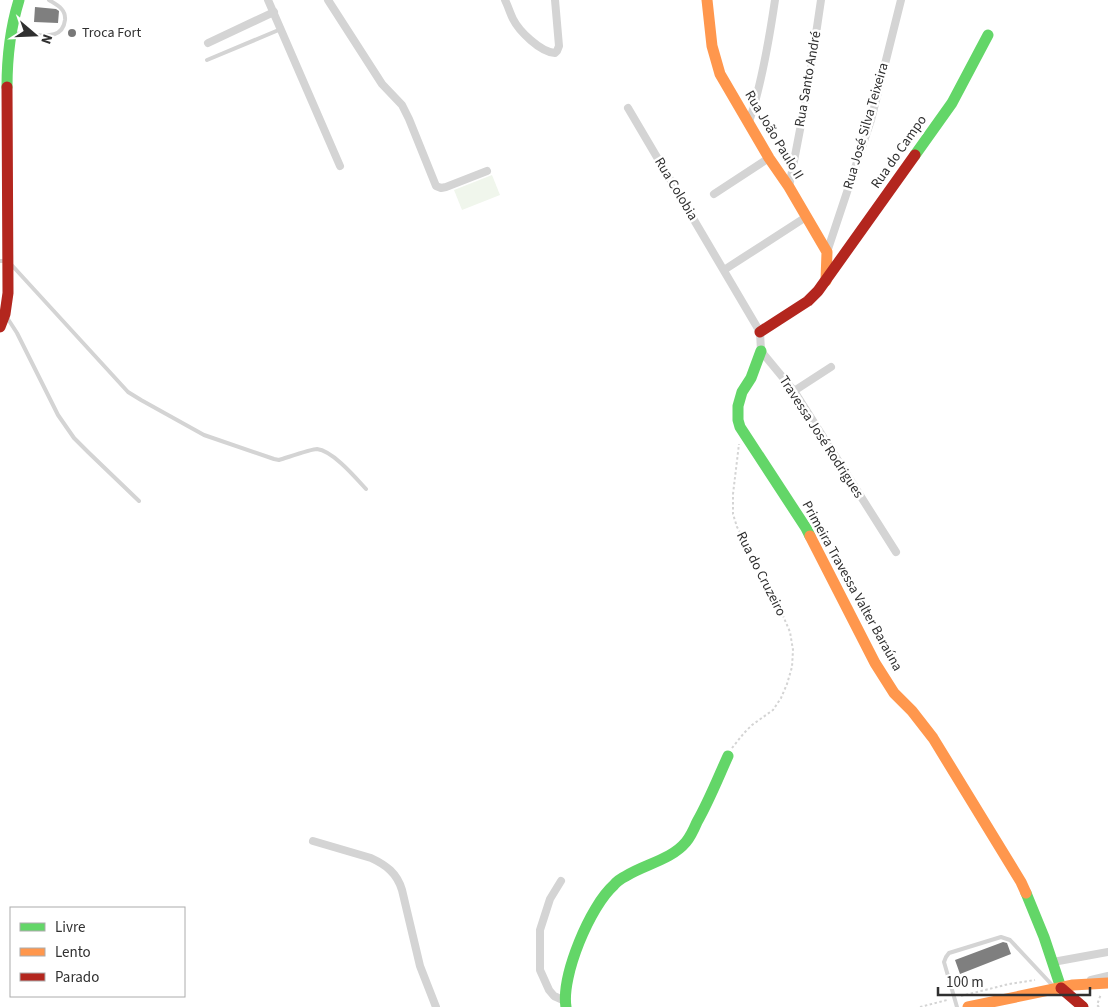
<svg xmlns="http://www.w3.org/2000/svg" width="1108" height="1007" font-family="'Source Sans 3',sans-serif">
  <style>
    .green { fill: #f0f6ec }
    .building { fill: #7f7f7f }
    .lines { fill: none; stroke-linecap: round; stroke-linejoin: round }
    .path { stroke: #d4d4d4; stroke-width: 2; stroke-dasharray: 2.5 2.5; stroke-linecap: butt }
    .lane { stroke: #d4d4d4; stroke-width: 4 }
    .street { stroke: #d4d4d4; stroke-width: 8 }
    .fast { stroke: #63d668; stroke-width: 11 }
    .slow { stroke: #ff974d; stroke-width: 11 }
    .jam { stroke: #b3261e; stroke-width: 11 }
    .poi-dot { fill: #787878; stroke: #fff; stroke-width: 2 }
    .labels { text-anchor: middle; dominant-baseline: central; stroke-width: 5; stroke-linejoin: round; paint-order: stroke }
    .poi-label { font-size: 14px; fill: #303030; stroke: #fff; text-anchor: start }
    .street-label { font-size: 14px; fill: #303030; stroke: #fff }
  </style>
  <rect width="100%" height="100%" fill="#fff"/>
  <!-- green -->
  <path class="green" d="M492 175 500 195 462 210 454 190Z"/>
  <!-- building -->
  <path class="building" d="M35 7 56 9 59 11 58 23 34 22Z
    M1003 942 1007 943 1011 954 960 974 955 960Z"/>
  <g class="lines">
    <!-- path -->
    <path class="path" d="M732 748 744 733 752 725 773 710 781 698 787 684 792 667 793 650 790 632 768 581 737 527 733 514V494L739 444
      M961 996 1009 984 1035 980
      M920 1007 947 1000
      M1099 1007 1097 1005 1101 994"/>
    <!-- lane -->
    <path class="lane" d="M11 33C19 34 27 34 35 35 48 36 63 37 65 20 66 9 57 5 49 0
      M207 60 281 29
      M0 261H8L128 392 141 400 204 435 274 459 279 460C286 458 311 449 317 449 333 451 355 477 366 489
      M6 316 17 333 58 415 74 438 88 452 139 501
      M957 1007 944 962 946 957 949 953 1001 937 1010 940 1054 987"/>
    <!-- street -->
    <path class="street" d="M268 0 340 166
      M328 0 382 84 402 105 409 119 436 186 441 188 446 187 487 171
      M505 0C508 6 510 13 513 19 519 31 540 52 555 53L557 51 559 46 555 0
      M208 43 274 12
      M628 108 760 332 761 351 794 391 896 552
      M749 122C762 83 769 41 775 0
      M789 187 808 88 821 0
      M714 194 769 158
      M827 252 871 120 901 0
      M724 270 806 217
      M794 391 831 367
      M313 841 371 858C386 865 397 873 402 890L420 966 436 1007
      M561 881 550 899 540 930V970L549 990 554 996 565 1001
      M1053 962 1108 952
      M1091 980 1108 976"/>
    <!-- fast -->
    <path class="fast" d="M7 87C7 57 10 29 19 0
      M915 155 952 103 988 35
      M761 351 751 378 742 392 738 406V420L740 427 806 528 810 536
      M1026 893 1044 937 1061 988
      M566 1007C561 976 590 906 614 885 617 881 622 878 626 876 645 864 671 860 686 842 691 836 694 829 697 822 709 801 718 778 728 756"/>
    <!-- slow -->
    <path class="slow" d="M707 0 712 46 720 74 769 158 789 187 827 252 826 281
      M810 536 875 663 894 693 912 711 933 738 1021 882 1026 893
      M968 1007 1073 985 1108 983"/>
    <!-- jam -->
    <path class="jam" d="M0 327 5 314 8 293 7 87
      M760 332 808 301 818 291 915 155
      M1061 988 1083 1007"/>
  </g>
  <!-- markers -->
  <circle class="poi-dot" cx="72" cy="33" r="5"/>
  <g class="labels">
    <!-- poi labels -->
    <g class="poi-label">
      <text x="82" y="33">Troca Fort</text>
    </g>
    <!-- street labels -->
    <g class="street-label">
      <text transform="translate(808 79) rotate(-80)">Rua Santo André</text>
      <text transform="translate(866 126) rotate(-74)">Rua José Silva Teixeira</text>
      <text transform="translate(774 135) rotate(59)">Rua João Paulo II</text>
      <text transform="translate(899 152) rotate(-55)">Rua do Campo</text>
      <text transform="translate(676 189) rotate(59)">Rua Colobia</text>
      <text transform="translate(821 437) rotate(57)">Travessa José Rodrigues</text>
      <text transform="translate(761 574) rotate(63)">Rua do Cruzeiro</text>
      <text transform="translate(852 586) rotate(61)">Primeira Travessa Valter Baraúna</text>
    </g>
  </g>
  <!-- legend -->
  <rect x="10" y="907" width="175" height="90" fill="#ffffff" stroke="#acacac"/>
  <rect x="20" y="923" width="25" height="8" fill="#63d668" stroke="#acacac"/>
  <text x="55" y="932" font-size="15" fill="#303030">Livre</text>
  <rect x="20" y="948" width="25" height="8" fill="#ff974d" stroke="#acacac"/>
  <text x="55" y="957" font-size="15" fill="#303030">Lento</text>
  <rect x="20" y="973" width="25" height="8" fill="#b3261e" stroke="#acacac"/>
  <text x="55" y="982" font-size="15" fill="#303030">Parado</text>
  <!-- north arrow -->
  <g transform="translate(35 35) rotate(109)" stroke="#ffffff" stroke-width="4" paint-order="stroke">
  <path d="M0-4L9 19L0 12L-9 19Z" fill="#303030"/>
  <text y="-8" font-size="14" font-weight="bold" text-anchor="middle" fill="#303030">N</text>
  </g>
  <!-- scale -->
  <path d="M938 987v8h152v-8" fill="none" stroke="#303030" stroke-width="2.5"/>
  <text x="946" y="987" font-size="15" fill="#303030" stroke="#ffffff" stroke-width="4" paint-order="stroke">100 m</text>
</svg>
